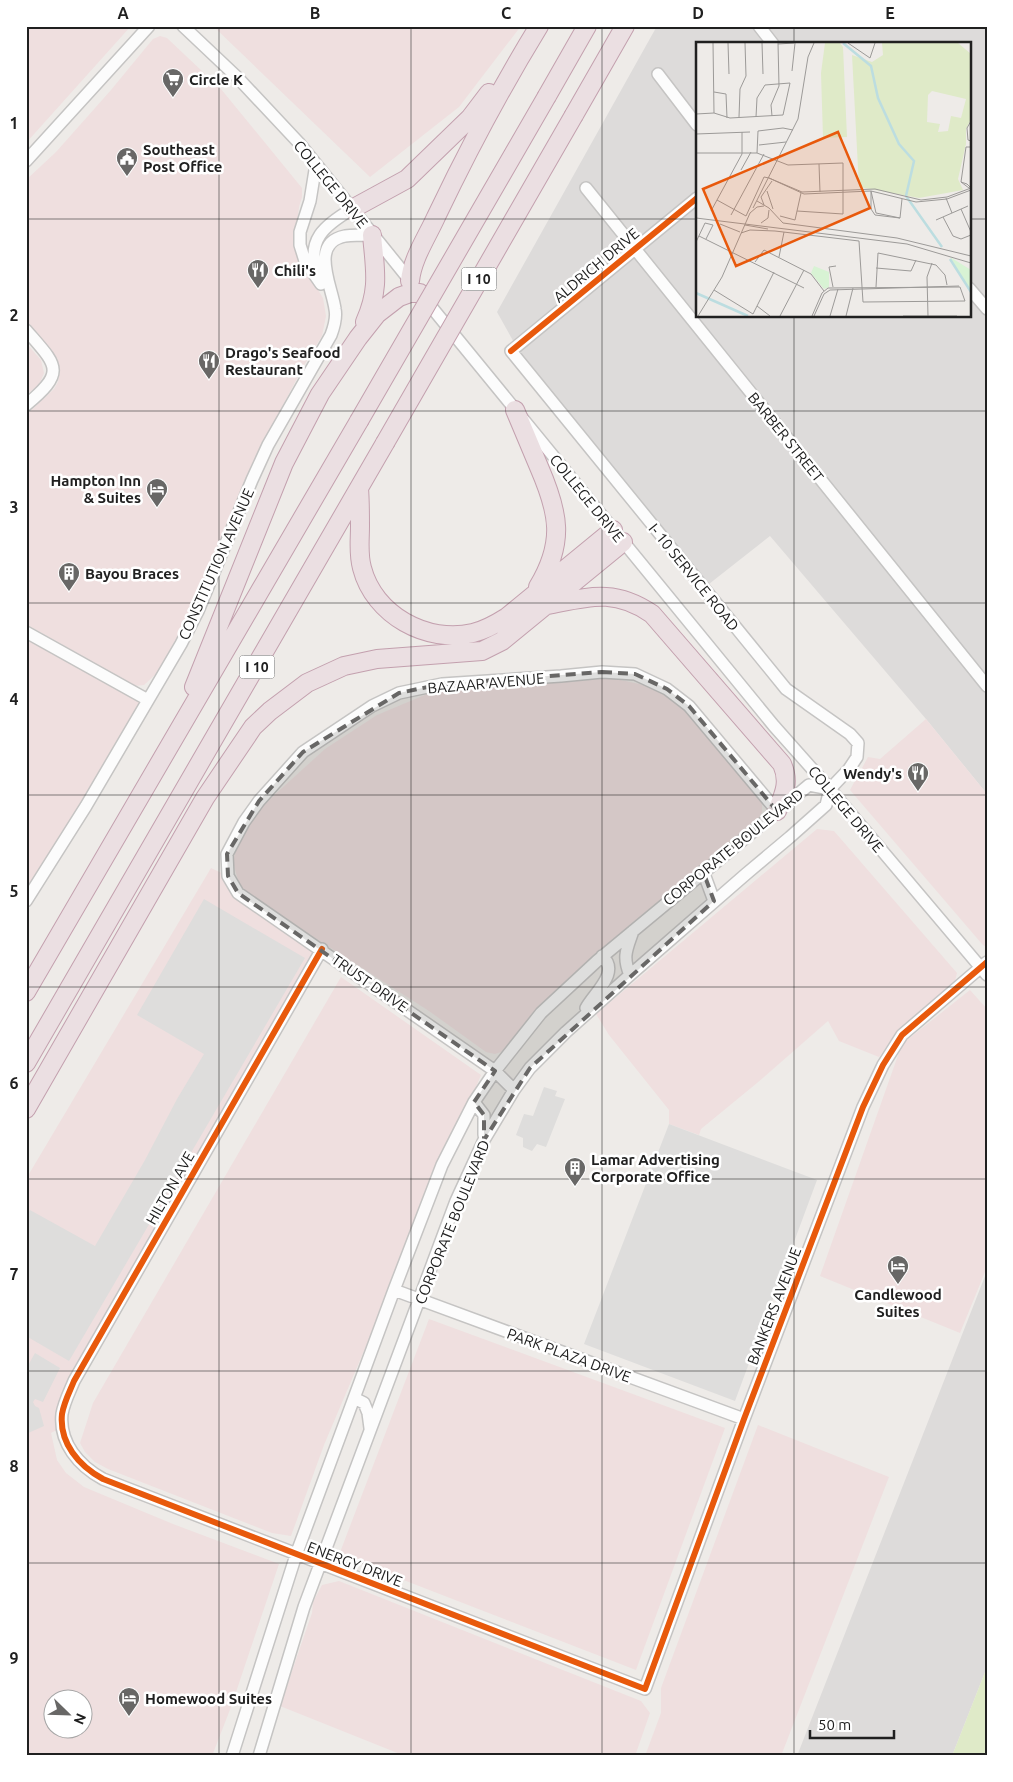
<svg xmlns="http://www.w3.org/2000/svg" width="1013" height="1782" font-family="Ubuntu,sans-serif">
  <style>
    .residential { fill: #dddbda; fill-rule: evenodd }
    .commercial { fill: #efdfdf; fill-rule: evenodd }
    .grass { fill: #dfeac8 }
    .parking { fill: #dedddc }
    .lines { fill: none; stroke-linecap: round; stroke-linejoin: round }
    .minor-casing { stroke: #c5c4c3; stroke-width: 14 }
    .highway-casing { stroke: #c3a0ae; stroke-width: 20 }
    .minor { stroke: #fcfcfc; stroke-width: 11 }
    .highway { stroke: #ebdfe2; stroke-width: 18 }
    .highway-bridge-casing { stroke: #c3a0ae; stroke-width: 20; stroke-linecap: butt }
    .highway-bridge { stroke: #ebdfe2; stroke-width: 18 }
    .cycleway-casing { stroke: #fff; stroke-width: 9 }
    .cycleway { stroke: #e8590c; stroke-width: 6 }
    .marked { fill: #686766; fill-opacity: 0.2; stroke: #686766; stroke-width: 4; stroke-dasharray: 10 6; stroke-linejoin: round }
    .grid { fill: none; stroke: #202020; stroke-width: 1; stroke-opacity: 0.55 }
    .labels { text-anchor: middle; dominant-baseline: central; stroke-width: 5; stroke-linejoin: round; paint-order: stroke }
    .shield { fill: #fff; stroke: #636363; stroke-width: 1 }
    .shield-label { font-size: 14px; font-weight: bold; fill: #202020 }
    .poi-label { font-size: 15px; font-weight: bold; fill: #202020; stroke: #fff; text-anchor: start }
    .street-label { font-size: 15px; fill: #202020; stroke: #fff }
    .inset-river { fill: none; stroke: #bcdde0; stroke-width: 2.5 }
    .inset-road { fill: none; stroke: #9c9a98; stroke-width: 1 }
    .view { fill: #e8590c; fill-opacity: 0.15; stroke: #e8590c; stroke-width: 2.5 }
    .inset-edge { fill: none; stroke: #202020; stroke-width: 2.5 }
    .neatline { fill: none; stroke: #202020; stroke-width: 2 }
    .grid-label { font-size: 16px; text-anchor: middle; font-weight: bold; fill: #202020 }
  </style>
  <rect width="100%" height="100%" fill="#eeebe8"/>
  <!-- residential -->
  <path class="residential" d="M657 26H987V794L926 719 770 536 709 584 525 362 497 312ZM697 44H969V316H697Z
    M987 1271V1667L952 1756H797Z"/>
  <!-- commercial -->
  <path class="commercial" d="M26 26H131L26 143Z
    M213 26H521L459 107 370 177Z
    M160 36 167 38 221 89 302 188V197L299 207 296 233 304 267 323 298 326 316 322 336 303 367 261 447 202 588 179 634 157 673 144 685 135 686 26 624V415L54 389 58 382 60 369 57 358 26 320V180L56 152 111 90 153 39Z
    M26 343 41 360 44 373 39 385 26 395Z
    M26 632 148 700 26 902Z
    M601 679H616L653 687 682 708 709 736 762 802V812L758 819 574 974 533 1015 501 1052 495 1054 486 1052 429 1011 245 893 239 884 233 862 236 849 259 809 325 749 377 715 432 692Z
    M926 719 987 794V948L982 944 850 790 868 757 880 759Z
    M817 829 834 831 957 973 955 981 900 1028 879 1057 839 1041 828 1021 757 1083 701 1129 699 1135 669 1124V1110L609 1035 596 1014Z
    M211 868 228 876 238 893 322 949 74 1381 62 1427 51 1433 57 1460 66 1473 84 1487 173 1524 279 1564 231 1707 212 1756H26V1179ZM52 1700H82V1730H52Z
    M341 977 481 1075 324 1445 291 1536 272 1533 108 1469 95 1462 85 1452 80 1443 93 1403Z
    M970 990 987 1009V1267L960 1333 820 1276 902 1044Z
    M429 1319 725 1428 636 1670 339 1555Z
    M758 1425 889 1477 781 1756H645L661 1713V1688Z
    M339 1581 641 1701 650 1713 635 1756H405L280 1706 312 1613 313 1602 322 1585Z"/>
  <!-- grass -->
  <path class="grass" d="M987 1667V1756H952Z"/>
  <!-- parking -->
  <path class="parking" d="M204 899 305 958 69 1361 26 1336V1217L30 1210 95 1246 145 1160 177 1099 204 1054 137 1015Z
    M544 1087 557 1091 555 1096 565 1099 546 1147 537 1144 532 1151 523 1147V1138L516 1135 524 1114 533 1116Z
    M669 1124 817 1180 735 1401 584 1344Z
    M35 1353 60 1368 43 1402 35 1399 33 1402 35 1406 39 1408 44 1426 26 1434V1369Z"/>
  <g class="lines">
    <!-- minor casing -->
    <g class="minor-casing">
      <path id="minor" d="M183 26 238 78 299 143 412 283
        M759 26 773 44
        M658 74 697 125
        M26 161 149 26
        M316 164 310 201 300 232V245L305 261 321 284
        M586 188 987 686
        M697 198 511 351 786 689 850 734 858 743 857 757 849 769 830 789
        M318 275C305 240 325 225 352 209
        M969 288 987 309
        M424 298 774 726 830 789 987 975
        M26 330C57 366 67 371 26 405
        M26 632 148 700
        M703 871 714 901
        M26 901 86 806 181 644 198 611 252 480 268 445 331 335C334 327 337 318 335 309 332 286 309 243 345 236 354 235 364 235 372 235
        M322 949 74 1381C70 1391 64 1402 62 1414 59 1443 79 1466 103 1479L645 1689 744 1419 828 1199 863 1107 883 1065 902 1035 987 962
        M630 975C622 956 627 949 633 931
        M586 1008C594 993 621 972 602 956
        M514 1090 495 1071 238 893 228 876 227 854 244 822 259 801 303 752 372 706 399 693 442 684 561 676 602 672 635 674 667 689 689 706 777 811
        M474 1102 484 1115V1135
        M394 1290 744 1419
        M354 1398 364 1403 368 1413 370 1428
        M232 1756 296 1555 394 1290 442 1165 474 1102 495 1071 541 1013 597 961 809 785 830 789
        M259 1756 304 1607 456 1201 484 1140 514 1090 530 1068 566 1032 630 975 746 874 790 837 826 805 830 789"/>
    </g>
    <!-- highway casing -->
    <g class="highway-casing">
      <path id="highway" d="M547 96 587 26
        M574 115 625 26
        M352 209 407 179 470 118 489 93
        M410 281C412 259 427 237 436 217 467 152 501 88 539 26
        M365 322C380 288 375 270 372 235
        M515 410C523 429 531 448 539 467 559 513 565 542 538 587
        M359 488C360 501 360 514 360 526 360 541 358 554 362 568 374 615 427 644 473 633 485 630 496 624 507 617L613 530
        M548 605C589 597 614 588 652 614L782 764C790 782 784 794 777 811
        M194 687 284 463 320 394 358 338 377 314 399 297 410 293H420
        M26 992 359 421
        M26 1063 385 443
        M26 1109 205 798 253 727 270 711 307 683 344 666 377 659 482 651 502 641 623 542"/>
    </g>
    <!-- minor -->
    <use href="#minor" class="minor"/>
    <!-- highway -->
    <use href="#highway" class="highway"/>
    <!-- highway-bridge casing -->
    <g class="highway-bridge-casing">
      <path id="highway-bridge" d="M359 421 547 96
        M385 443 574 115"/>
    </g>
    <!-- highway-bridge -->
    <use href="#highway-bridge" class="highway-bridge"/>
    <!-- cycleway casing -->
    <g class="cycleway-casing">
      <path id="cycleway" d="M511 351 697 198
        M322 949 74 1381C70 1391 64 1402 62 1414 59 1443 79 1466 103 1479L645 1689 744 1419 828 1199 863 1107 883 1065 902 1035 987 962"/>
    </g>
    <!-- cycleway -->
    <use href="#cycleway" class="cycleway"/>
  </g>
  <!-- marked area -->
  <path class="marked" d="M602 672 635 674 667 689 689 706 777 811 703 871 714 901 530 1068 484 1140V1115L474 1102 495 1071 238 893 228 876 227 854 259 801 303 752 399 693 442 684Z"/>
  <!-- grid -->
  <path class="grid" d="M219 26V1756M411 26V1756M602 26V1756M794 26V44M26 219H697M969 219H987M794 316V1756M26 411H987M26 603H987M26 795H987M26 987H987M26 1179H987M26 1371H987M26 1563H987"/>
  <!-- icons -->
  <defs>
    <g id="supermarket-pin" transform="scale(1.125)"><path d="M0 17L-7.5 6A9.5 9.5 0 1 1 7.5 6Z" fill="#686766" stroke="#fff"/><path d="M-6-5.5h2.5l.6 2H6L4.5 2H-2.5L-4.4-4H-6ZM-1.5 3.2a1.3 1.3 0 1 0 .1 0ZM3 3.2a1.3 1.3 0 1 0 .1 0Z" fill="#fff"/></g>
    <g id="civic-pin" transform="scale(1.125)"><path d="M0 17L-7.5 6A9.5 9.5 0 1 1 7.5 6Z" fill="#686766" stroke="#fff"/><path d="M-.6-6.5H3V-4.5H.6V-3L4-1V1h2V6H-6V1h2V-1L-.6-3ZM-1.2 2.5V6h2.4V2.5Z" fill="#fff"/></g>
    <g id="restaurant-pin" transform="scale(1.125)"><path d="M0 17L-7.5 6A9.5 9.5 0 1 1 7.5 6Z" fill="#686766" stroke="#fff"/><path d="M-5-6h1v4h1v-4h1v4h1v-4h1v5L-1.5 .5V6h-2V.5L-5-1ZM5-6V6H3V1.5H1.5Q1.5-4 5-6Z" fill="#fff"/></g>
    <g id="hotel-pin" transform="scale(1.125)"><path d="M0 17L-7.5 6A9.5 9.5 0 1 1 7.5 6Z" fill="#686766" stroke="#fff"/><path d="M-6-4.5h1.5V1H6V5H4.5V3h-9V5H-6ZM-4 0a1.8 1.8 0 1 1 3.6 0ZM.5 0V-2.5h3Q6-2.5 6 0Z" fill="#fff"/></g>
    <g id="building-pin" transform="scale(1.125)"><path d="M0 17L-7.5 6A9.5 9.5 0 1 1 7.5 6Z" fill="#686766" stroke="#fff"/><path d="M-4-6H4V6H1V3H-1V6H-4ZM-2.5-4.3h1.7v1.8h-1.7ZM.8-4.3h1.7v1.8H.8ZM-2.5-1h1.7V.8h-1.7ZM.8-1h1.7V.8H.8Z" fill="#fff"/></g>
  </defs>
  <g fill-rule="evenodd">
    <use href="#supermarket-pin" x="173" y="79"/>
    <use href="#civic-pin" x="127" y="158"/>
    <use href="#restaurant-pin" x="258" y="270"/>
    <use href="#restaurant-pin" x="209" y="361"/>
    <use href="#hotel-pin" x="157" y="489"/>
    <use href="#building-pin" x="69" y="573"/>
    <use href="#restaurant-pin" x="918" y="773"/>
    <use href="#building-pin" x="575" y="1168"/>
    <use href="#hotel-pin" x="898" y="1266"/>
    <use href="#hotel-pin" x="129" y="1698"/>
  </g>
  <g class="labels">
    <!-- shield labels -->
    <g class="shield">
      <rect x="461.5" y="267.5" width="35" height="23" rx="4"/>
      <rect x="239.5" y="655.5" width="35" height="23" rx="4"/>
    </g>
    <g class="shield-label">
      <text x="479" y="279">I 10</text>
      <text x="257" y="667">I 10</text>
    </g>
    <!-- poi labels -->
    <g class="poi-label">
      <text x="189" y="79">Circle K</text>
      <text x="143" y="149">Southeast<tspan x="143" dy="17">Post Office</tspan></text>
      <text x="274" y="270">Chili's</text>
      <text x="225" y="352">Drago's Seafood<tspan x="225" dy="17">Restaurant</tspan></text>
      <text x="141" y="480" text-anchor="end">Hampton Inn<tspan x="141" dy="17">&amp; Suites</tspan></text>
      <text x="85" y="573">Bayou Braces</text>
      <text x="902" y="773" text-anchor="end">Wendy's</text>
      <text x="591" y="1159">Lamar Advertising<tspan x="591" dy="17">Corporate Office</tspan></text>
      <text x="898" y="1294" text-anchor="middle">Candlewood<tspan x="898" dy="17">Suites</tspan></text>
      <text x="145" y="1698">Homewood Suites</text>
    </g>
    <!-- street labels -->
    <g class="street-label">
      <text transform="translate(331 184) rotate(51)">COLLEGE DRIVE</text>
      <text transform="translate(596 265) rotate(-40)">ALDRICH DRIVE</text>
      <text transform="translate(786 437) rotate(51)">BARBER STREET</text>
      <text transform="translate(587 498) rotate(51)">COLLEGE DRIVE</text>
      <text transform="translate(216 564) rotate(-66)">CONSTITUTION AVENUE</text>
      <text transform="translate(694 577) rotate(51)">I- 10 SERVICE ROAD</text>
      <text transform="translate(486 683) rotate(-5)">BAZAAR AVENUE</text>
      <text transform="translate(846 809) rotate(50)">COLLEGE DRIVE</text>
      <text transform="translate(733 847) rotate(-39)">CORPORATE BOULEVARD</text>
      <text transform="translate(370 983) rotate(35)">TRUST DRIVE</text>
      <text transform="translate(170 1188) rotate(-60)">HILTON AVE</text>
      <text transform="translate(452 1222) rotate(-68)">CORPORATE BOULEVARD</text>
      <text transform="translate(774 1306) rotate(-69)">BANKERS AVENUE</text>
      <text transform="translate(569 1355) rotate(20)">PARK PLAZA DRIVE</text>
      <text transform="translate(355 1564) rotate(21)">ENERGY DRIVE</text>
    </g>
  </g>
  <!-- overview -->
  <g transform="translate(696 42)">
    <rect width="275" height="275" fill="#eeebe8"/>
    <path d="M129 1H144L147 5 151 95 127 96 125 31ZM186 1H262L275 12V77L270 87V102L262 137 267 148 223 156 163 145 156 13 176 20 187 13ZM236 49 270 57 265 76 255 74 252 89 242 90 244 82 231 80 232 53Z" fill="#dfeac8" fill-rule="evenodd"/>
    <path d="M254 215 275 228V249L267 236ZM118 224 133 230V245L128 247 115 231Z" fill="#d8f3d4"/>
    <path class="inset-river" d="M147 1 175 24 182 56 203 102 218 119 210 154 246 205M254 217 275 250M0 251 52 274"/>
    <path class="inset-road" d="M17 1 18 71M32 1 33 32M66 1 67 32M152 1 174 16 179 1M82 2 98 1M96 29 99 1M18 50 30 52 31 76M0 72 18 71 34 76 87 73 94 41 69 43 61 56 60 75M76 74 75 63 83 44 82 1M43 75 44 47 50 34 49 1M275 79 271 86 272 98 275 99M0 92 54 90M63 103 90 100M0 111H61L92 123 147 121V172L101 169M61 111 62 89 87 86 97 88M123 122 124 150M45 128 55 110M73 136 108 152 175 149 220 160 251 157 275 148M73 136 106 150 179 147 225 158 251 155 275 146M265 140 270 105H275M273 146 265 140 271 142 274 145V147M71 149 77 167M175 149V167L179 173 204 176M175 149 180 171 204 176M250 156 256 171M21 158 50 174 68 135 73 136M61 159 73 166 87 181 201 196 275 214M68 163 65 155 76 139M57 166 102 77 112 15 118 1M265 167 275 190M15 169 46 112V90M54 171 61 165 68 164M35 173 68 112M84 174 99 178 105 151M247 175 257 194 265 197 275 193M0 176 211 202 275 221M204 176 206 157M240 178 272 164M65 181 72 176 73 168M24 182 44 190M49 183 72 187M45 191 54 188 79 189 163 199 167 260 269 259 264 245M3 194 108 246M0 200 9 181 17 183 10 197M83 215 88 190M59 220 68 208 115 232 128 249M180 226 215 229 220 218M137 245 133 225 140 224M180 245 182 211 240 223 249 233 251 243M18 248 57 272M61 264 74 274M57 272 78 230M2 274 26 235 54 171M84 274 108 228M116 274 126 251 132 246 264 245M118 274 128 252 134 248 263 244M134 274 142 247M150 274 157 246M207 274H261M232 274 231 235 236 221"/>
    <path class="view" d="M142 90 174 166 40 224 7 147Z"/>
    <rect width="275" height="275" class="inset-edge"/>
  </g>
  <!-- border -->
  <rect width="1013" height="1782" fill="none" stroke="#ffffff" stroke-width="55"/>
  <!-- north arrow -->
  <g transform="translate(68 1714) rotate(113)"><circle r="24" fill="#ffffff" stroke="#a6a6a6"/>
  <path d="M0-4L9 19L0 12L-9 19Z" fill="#686766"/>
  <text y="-8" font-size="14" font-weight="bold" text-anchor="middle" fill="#202020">N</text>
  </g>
  <!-- scale -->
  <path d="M810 1730v8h84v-8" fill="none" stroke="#202020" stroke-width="2.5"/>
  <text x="818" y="1730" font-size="15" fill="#202020" stroke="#ffffff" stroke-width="4" paint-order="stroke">50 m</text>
  <rect x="28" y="28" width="958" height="1726" class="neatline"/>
  <g class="grid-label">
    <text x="123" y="19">A</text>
    <text x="315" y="19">B</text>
    <text x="506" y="19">C</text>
    <text x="698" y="19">D</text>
    <text x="890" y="19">E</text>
    <text x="14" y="129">1</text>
    <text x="14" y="321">2</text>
    <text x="14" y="513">3</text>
    <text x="14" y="705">4</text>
    <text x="14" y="897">5</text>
    <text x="14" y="1089">6</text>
    <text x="14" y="1280">7</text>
    <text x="14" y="1472">8</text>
    <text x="14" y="1664">9</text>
  </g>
</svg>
